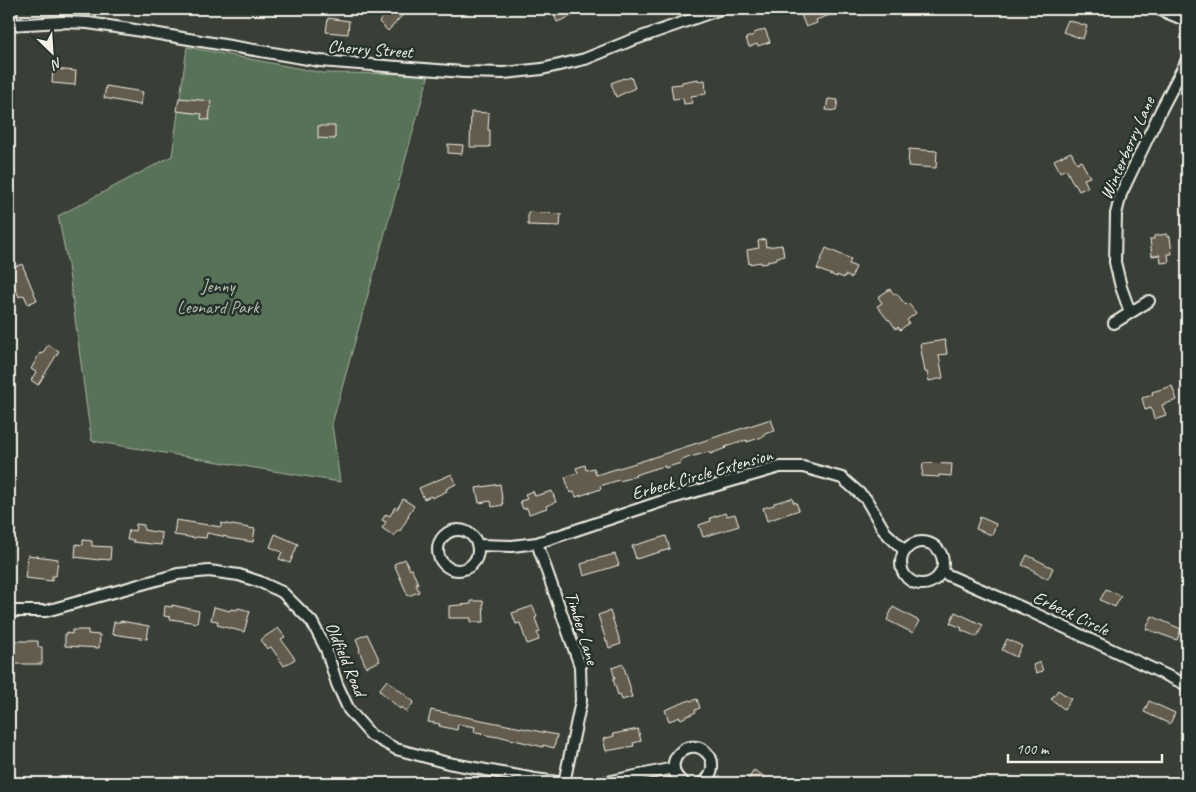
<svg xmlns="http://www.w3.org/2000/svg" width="1196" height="792" font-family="Caveat,sans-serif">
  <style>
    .green { fill: #597258; stroke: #a6b2a0 }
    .building { fill: #645c4d; stroke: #f4f1e8 }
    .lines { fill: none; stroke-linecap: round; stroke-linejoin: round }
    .street-casing { stroke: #f4f1e8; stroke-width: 14 }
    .street { stroke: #26332d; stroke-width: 10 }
    .labels { text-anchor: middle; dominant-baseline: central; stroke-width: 5; stroke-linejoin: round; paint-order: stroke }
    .street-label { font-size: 18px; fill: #f4f1e8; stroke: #26332d }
    .park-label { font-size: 18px; fill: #b6beae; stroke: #26332d }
  </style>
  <rect width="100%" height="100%" fill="#393f37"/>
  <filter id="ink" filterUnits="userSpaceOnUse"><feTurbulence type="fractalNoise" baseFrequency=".02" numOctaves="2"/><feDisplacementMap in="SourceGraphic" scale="10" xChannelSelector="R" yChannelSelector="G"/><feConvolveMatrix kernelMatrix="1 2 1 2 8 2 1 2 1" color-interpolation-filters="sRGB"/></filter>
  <g filter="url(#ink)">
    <!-- green -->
    <path class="green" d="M187 47 323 73 429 74 332 424 340 482 92 441 88 417 68 265 58 216 172 156Z"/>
    <!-- building -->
    <path class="building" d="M395 9H408L388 31 379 22 387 13 389 15Z
      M552 9H569L572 16 557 22Z
      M817 9H844V10L816 20 817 23 806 27 801 15Z
      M328 18 349 21 348 34 326 32Z
      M1068 20 1087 26 1083 39 1063 32Z
      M765 29 770 42 758 46 757 44 749 47 746 38 754 35V33Z
      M53 69 76 71 75 85 52 83Z
      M631 77 635 88 616 97 611 83 624 78 625 79Z
      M698 79V81L705 80 706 94 691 96 692 103 684 104 683 98 673 99 671 85 682 84V82Z
      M106 86 143 92 140 105 104 98Z
      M179 98 211 101 209 120 201 119 202 114 177 111Z
      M828 99 838 100 836 111 826 110Z
      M471 112 489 113 488 130H490V147H470Z
      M318 126H335V139L318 138Z
      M448 144 463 145 462 154 448 153Z
      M909 149 937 151 936 168 908 166Z
      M1071 152 1077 163 1081 161 1090 177 1084 179 1088 187 1079 191 1075 184 1074 185 1066 169 1060 172 1054 160Z
      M528 212 561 214 560 226 528 225Z
      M1167 234V237L1170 236 1172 254H1168L1169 262 1161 263 1160 255 1152 256 1150 239H1154V236Z
      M765 239 766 247 782 245 784 256 777 257V259L768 261V263L761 264V262L749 264 747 250 759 248 758 241Z
      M826 248 851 259 849 264 856 267 851 278 845 275 844 278 837 275V277L817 269Z
      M22 264 37 300 28 304 24 295 19 297 12 280 15 279 11 268Z
      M890 289 894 294 896 293 906 305 908 303 916 313 907 320 909 323 900 330 898 327 896 329 889 319 888 320 877 306 882 303 878 297Z
      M945 340 947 354 939 355 943 378 929 381 927 372H925L920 344Z
      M48 345 59 351 38 385 31 380 36 372 31 369 40 353 42 354Z
      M1172 386 1177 400 1162 405 1166 415 1154 419 1151 408 1145 410 1142 398 1153 395 1152 392Z
      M771 419 775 431 764 434 765 436 747 442V440L725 447 726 448 710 454 709 452 690 457 680 461 681 463 665 468V466L657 468 635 475 636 476 620 481 619 480 600 486 601 489 576 497 574 492 570 493 565 477 578 473 576 468 585 465 586 470 594 468 596 475 642 461Z
      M923 463 952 464 951 476 939 475V477L922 476Z
      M452 474 456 484 446 489 447 491 432 498 431 496 424 499 419 488Z
      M500 484 503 505 492 507 491 501 479 503 476 488Z
      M533 491 535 496 552 491 556 502 546 506 547 508 529 514 527 508 523 509 520 501 527 499 525 494Z
      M792 498 794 503 796 502 799 510 767 521 763 508 774 505V503Z
      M403 499 414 506 408 515 409 516 400 531 398 530 394 536 382 528 386 522 382 520 386 514 390 516 395 507 397 509Z
      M725 513 727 516 735 514 739 526 703 537 699 525 711 521 710 518Z
      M980 517 996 524 992 535 976 529Z
      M176 520 221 527V523L255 529 253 542 227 538V537L207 533 206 538 196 537 195 538 174 535Z
      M136 524 144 525V530L162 533 161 545 133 542 134 540H127L129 530 135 531Z
      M275 534 298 544 290 563 279 559 282 552 270 547Z
      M666 536 670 549 636 559 632 546Z
      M83 540 92 541V546L111 547 110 560 99 559V560L75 557 76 544 83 545Z
      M615 554 619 565 584 576 581 564 588 562V561Z
      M28 555 58 559 56 576H52V581L25 578Z
      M1027 555 1053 568 1048 579 1034 572V570L1022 565Z
      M405 559 410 570 412 569 418 584H416L419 592 408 596 394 564Z
      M1106 589 1121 596 1115 607 1100 600Z
      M471 601H483L484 622H471V618H449V606L471 604Z
      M172 605 199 611 197 623 170 619V617L164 616 165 606 172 607Z
      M533 606 537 617 535 618 540 632 537 633 539 640 527 644 520 623 516 624 512 613Z
      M214 607 230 611 231 609 237 610 238 608 250 611 244 632 217 625 218 621 211 620Z
      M893 607 919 621 913 633 887 620Z
      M610 611 621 644 609 648 607 641H606L598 615Z
      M955 612 983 625 977 637 961 630 962 628 950 623Z
      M1152 616 1181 629 1177 640 1146 629Z
      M121 621 149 626 147 639 112 634 114 622H121Z
      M278 628 285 637 281 639 295 659 284 666 271 647 267 649 260 640Z
      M72 630H88V634L100 635 99 648 65 646V633L72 634Z
      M367 634 380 661 366 667 359 650 360 649 356 639Z
      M1007 639 1022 646 1016 657 1002 650Z
      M11 641H38V647H42V664H11Z
      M1040 662 1043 671 1036 673 1033 665Z
      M623 664 631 690 630 691 632 697 622 700 620 694 618 695 613 679H615L612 668Z
      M387 680 414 702 406 712 401 707 400 709 379 690Z
      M1058 690 1071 699 1064 709 1051 699Z
      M697 699 700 708 695 710 696 712 681 719 680 717 669 721 665 710 690 700 691 701Z
      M1149 701 1175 713 1170 724 1144 712Z
      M431 710 557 735 554 748 543 745V747L498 736 497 737 481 734 482 733 474 732 475 727 458 724 457 730 439 726 440 724 428 722Z
      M638 729 641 741 633 743 634 746 606 751 603 739 614 736 613 734Z
      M754 770 765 777 761 783H746Z"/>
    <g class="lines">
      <!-- street casing -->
      <g class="street-casing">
        <path id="street" d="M11 9 12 24
          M1158 9 1187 21
          M9 25 62 22 88 23 129 29 320 61 463 72 504 73 542 69 585 59 627 42 721 9
          M1130 312 1121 287 1115 262 1116 214 1121 194 1130 175 1162 108 1187 60
          M1114 323 1149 301
          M438 550a20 20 0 1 1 40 0a20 20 0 1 1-40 0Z
          M901 563a21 21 0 1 1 42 0a21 21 0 1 1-42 0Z
          M537 543 580 666 581 701 564 783
          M478 545 512 546 537 543 669 499 780 467H803L842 478 866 499 885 532 905 551
          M941 572 1023 608 1187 685
          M9 610 16 611H46L178 574 209 571 239 575 260 582 282 592 312 622 326 649 337 684 349 710 371 735 396 749 448 763 535 779 565 783
          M602 783 674 768
          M684 783C657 765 689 733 707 753 710 756 712 759 712 764 713 772 709 779 702 783"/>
      </g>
      <!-- street -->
      <use href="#street" class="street"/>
    </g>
  </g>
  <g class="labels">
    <!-- street labels -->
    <g class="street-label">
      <text transform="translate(370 49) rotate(4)">Cherry Street</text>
      <text transform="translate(1127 148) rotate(-66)">Winterberry Lane</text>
      <text transform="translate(702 474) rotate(-16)">Erbeck Circle Extension</text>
      <text transform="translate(1071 613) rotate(25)">Erbeck Circle</text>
      <text transform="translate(582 628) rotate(73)">Timber Lane</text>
      <text transform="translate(346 659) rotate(67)">Oldfield Road</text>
    </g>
    <!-- park labels -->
    <g class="park-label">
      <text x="218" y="286">Jenny<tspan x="218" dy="21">Leonard Park</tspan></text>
    </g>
  </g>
  <!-- margin -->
  <rect width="1196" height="792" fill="none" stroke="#26332d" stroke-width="30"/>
  <rect x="15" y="15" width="1166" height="762" fill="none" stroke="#f4f1e8" stroke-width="2" filter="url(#ink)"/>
  <!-- north arrow -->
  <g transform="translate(52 52) rotate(155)" stroke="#26332d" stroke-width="4" paint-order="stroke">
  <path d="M0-4L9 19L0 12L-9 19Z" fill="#f4f1e8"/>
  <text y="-8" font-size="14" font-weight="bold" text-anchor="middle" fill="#f4f1e8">N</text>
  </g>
  <!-- scale -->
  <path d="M1008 754v8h154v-8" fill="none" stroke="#f4f1e8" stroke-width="2.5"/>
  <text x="1016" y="754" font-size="15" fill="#f4f1e8" stroke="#26332d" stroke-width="4" paint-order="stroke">100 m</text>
</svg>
